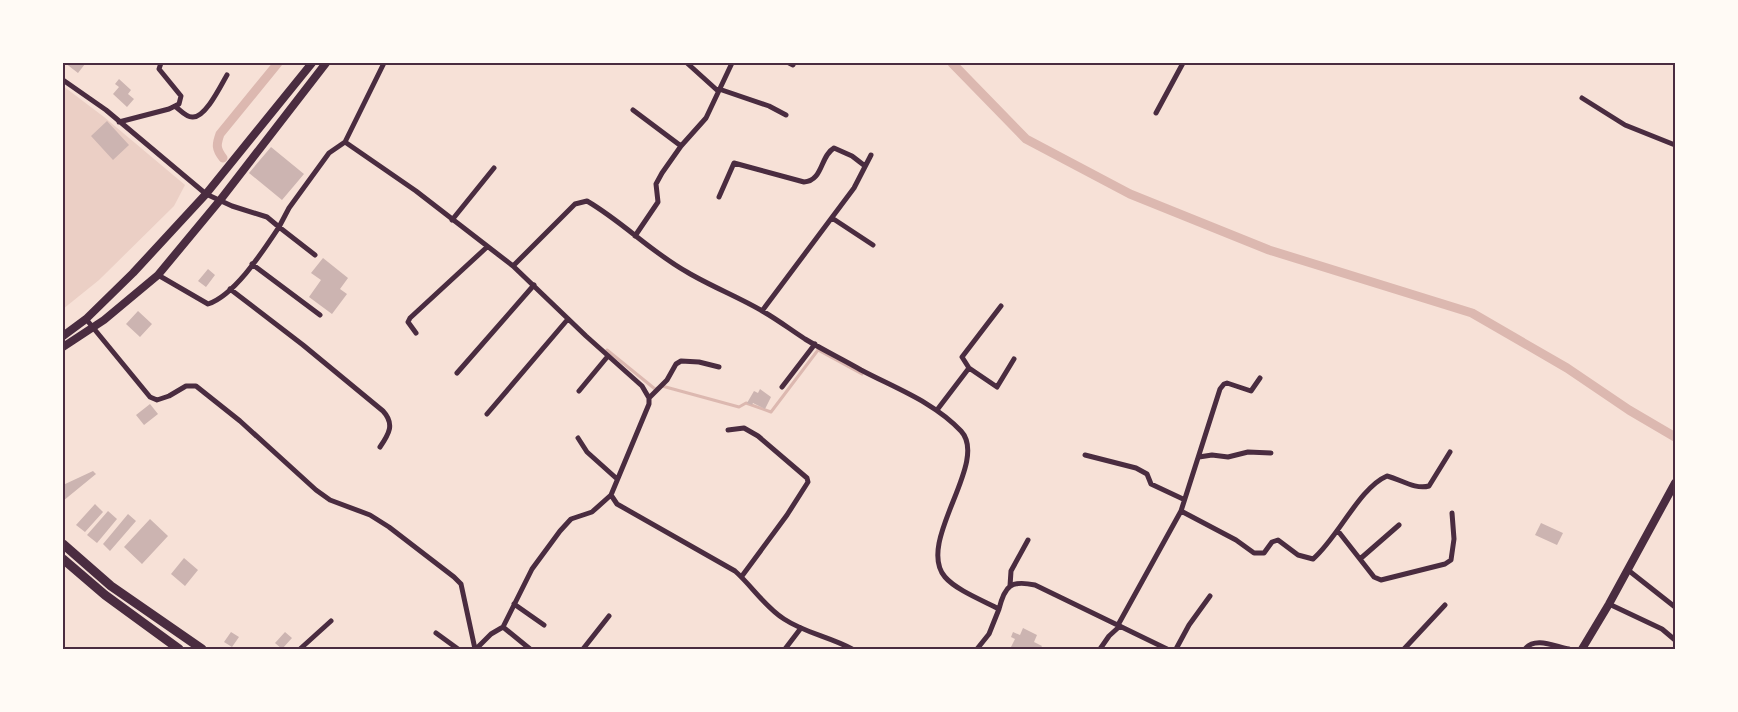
<svg xmlns="http://www.w3.org/2000/svg" width="1738" height="712" font-family="Lato,sans-serif">
  <style>
    .green { fill: #ebcfc5 }
    .lines { fill: none; stroke-linecap: round; stroke-linejoin: round }
    .stream { stroke: #dcb8b0; stroke-width: 3 }
    .canal { stroke: #dcb8b0; stroke-width: 9 }
    .building { fill: #ccb4b1 }
    .minor { stroke: #4a2c40; stroke-width: 5 }
    .primary { stroke: #4a2c40; stroke-width: 8 }
    .trunk { stroke: #4a2c40; stroke-width: 9 }
    .neatline { fill: none; stroke: #4a2c40; stroke-width: 2 }
  </style>
  <rect width="100%" height="100%" fill="#f7e1d7"/>
  <!-- green -->
  <path class="green" d="M63 86 104 117 185 185 174 206 99 280 63 309Z"/>
  <g class="lines">
    <!-- stream -->
    <path class="stream" d="M607 350 655 389 657 388
      M662 386 739 407 746 403 771 412 818 350 862 374"/>
    <!-- canal -->
    <path class="canal" d="M952 63 1026 139 1130 194 1269 250 1472 313 1567 368 1629 410 1675 437
      M223 158C216 149 216 145 220 134L278 63"/>
  </g>
  <!-- building -->
  <path class="building" d="M65 63H84L85 64 78 73Z
    M119 79 131 90 128 94 134 99 127 107 113 94 119 87 115 84Z
    M107 121 129 145 113 160 91 136Z
    M271 147 304 174 282 200 249 173Z
    M323 258 348 278 340 289 347 294 332 314 309 297 321 280 311 273Z
    M208 269 215 275 206 287 198 281Z
    M138 311 152 324 140 337 126 324Z
    M760 389 771 397 765 409 753 403 752 405 747 403 754 391 758 393Z
    M150 404 158 414 144 425 136 415Z
    M93 471 96 474 63 501V485Z
    M95 504 103 512 85 532 76 525Z
    M108 511 117 519 97 543 87 535Z
    M128 514 136 521 110 551 103 544Z
    M150 519 168 536 142 564 124 547Z
    M1541 523 1563 533 1557 545 1535 535Z
    M184 558 198 570 185 586 171 574Z
    M1023 628 1037 635 1034 642 1042 646 1040 649 1011 647 1015 639 1011 637 1013 632 1020 635Z
    M231 632 239 637 232 647 224 642Z
    M285 632 292 638 282 649 275 643Z"/>
  <g class="lines">
    <!-- minor -->
    <path class="minor" d="M687 63 718 91
      M789 63 793 65
      M63 80 106 110 206 194 232 206 267 217 279 227 289 208 329 153 345 142 384 63
      M719 89 769 106 786 115
      M1582 98 1625 125 1675 145
      M176 107C180 110 187 118 193 117 206 117 221 85 227 75
      M633 110 681 146
      M1156 113 1183 63
      M119 122 169 109 179 104 181 96 159 69 161 63
      M345 142 416 191 513 266 586 336 642 386 649 398V404L611 495 617 504 735 571C752 586 764 606 784 619 805 633 830 637 852 649
      M719 197 734 163 804 182C823 181 820 156 834 148L852 156 865 166
      M832 218 873 245
      M452 220 494 168
      M635 236 658 202 656 184 662 173 681 146 706 118 732 63
      M252 264 320 315
      M513 266 575 204 587 201C623 222 651 252 687 272 712 287 739 297 764 312 778 320 791 330 805 339 823 350 842 359 861 370 895 388 934 402 961 431 990 462 915 542 945 577 956 590 984 601 999 609L989 634 977 649
      M158 275 208 304C235 295 263 251 279 227L315 255
      M230 289 303 345 383 411C395 424 389 434 380 447
      M1001 306 962 357 969 368 997 387 1014 359
      M762 311 854 188 871 155
      M86 319 150 397 157 400 169 396 186 386H196L240 421 316 490 330 500 370 515 389 527 454 577 461 584 475 649
      M416 333 408 322 410 318 487 247
      M457 373 534 285
      M782 387 815 344
      M579 391 608 356
      M649 398 667 380 676 364 681 361 699 362 719 367
      M937 410 969 368
      M487 414 568 319
      M728 430 744 428 758 436 807 478 808 482 787 515 742 576
      M578 438 587 452 616 478
      M1085 455 1136 468 1147 474 1151 484 1183 499
      M1199 457 1212 455 1228 457 1248 452 1271 453
      M1181 511 1236 540 1254 553H1264L1272 542 1278 540 1298 555 1313 559C1338 538 1359 488 1387 476 1400 479 1415 490 1429 486L1450 452
      M1338 531 1374 577 1381 580 1445 564 1451 560 1454 539 1452 513
      M1360 559 1399 525
      M1628 570 1675 607
      M1010 586 1011 571 1028 540
      M514 604 544 625
      M1609 604 1662 629 1675 640
      M999 609C1005 585 1011 580 1035 585L1167 649
      M1118 625 1181 511 1220 389 1224 384 1227 383 1251 391 1260 378
      M503 627 530 649
      M436 633 458 649
      M300 649 331 621
      M476 649 491 634 503 627 532 569 560 531 571 519 592 512 611 495
      M583 649 609 616
      M785 649 801 628
      M1100 649 1109 636 1120 626
      M1176 649 1189 625 1210 596
      M1404 649 1445 605
      M1525 649C1535 636 1556 647 1569 649"/>
    <!-- primary -->
    <path class="primary" d="M63 336 86 319 133 273 206 194 312 63
      M63 347 104 320 158 275 221 199 326 63
      M1582 649 1609 604 1675 483"/>
    <!-- trunk -->
    <path class="trunk" d="M63 544 111 586 202 649
      M63 559 105 595 179 649"/>
  </g>
  <!-- border -->
  <rect width="1738" height="712" fill="none" stroke="#fffaf5" stroke-width="129"/>
  <rect x="64" y="64" width="1610" height="584" class="neatline"/>
</svg>
